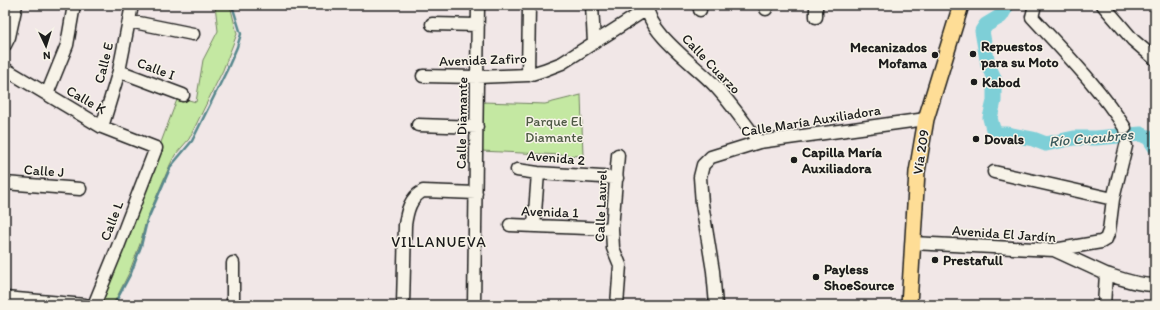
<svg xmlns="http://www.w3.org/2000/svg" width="1160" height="310" font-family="Itim,sans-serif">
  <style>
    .green { fill: #c4e8a2; stroke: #70825f }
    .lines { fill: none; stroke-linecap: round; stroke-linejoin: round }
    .stream { stroke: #57878c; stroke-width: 2.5 }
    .river { stroke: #7ecfd7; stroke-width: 15 }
    .minor-casing { stroke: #1c1c1c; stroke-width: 15 }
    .major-casing { stroke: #1c1c1c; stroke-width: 18 }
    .minor { stroke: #f7f3e8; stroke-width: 12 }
    .major { stroke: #fedd96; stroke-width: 15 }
    .poi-dot { fill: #1c1c1c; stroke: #f7f3e8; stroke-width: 1.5 }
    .labels { text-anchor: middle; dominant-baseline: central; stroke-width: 3; stroke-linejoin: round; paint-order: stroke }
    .poi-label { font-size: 14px; font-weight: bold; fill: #1c1c1c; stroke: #f7f3e8; text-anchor: start }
    .street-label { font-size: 14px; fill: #1c1c1c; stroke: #f7f3e8 }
    .park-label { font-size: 14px; fill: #4e5944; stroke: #f7f3e8 }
    .water-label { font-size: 15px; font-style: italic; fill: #3e5b5d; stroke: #f7f3e8 }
    .neighbourhood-label { font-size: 15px; letter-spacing: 1px; fill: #1c1c1c; stroke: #f7f3e8 }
  </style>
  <rect width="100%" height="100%" fill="#f1e7e7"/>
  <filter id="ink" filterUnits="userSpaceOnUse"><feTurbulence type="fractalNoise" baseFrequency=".025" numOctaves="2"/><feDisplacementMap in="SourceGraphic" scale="8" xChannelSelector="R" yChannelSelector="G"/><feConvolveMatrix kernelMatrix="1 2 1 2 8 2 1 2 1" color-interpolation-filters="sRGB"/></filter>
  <g filter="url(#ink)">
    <!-- green -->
    <path class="green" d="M215 5H230L237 34 223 70 189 139 175 155 170 165 146 221 140 244 129 273 116 299 111 305H100L178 97 196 102 203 60 218 31Z
      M581 95 583 156 481 151 482 102 545 104Z"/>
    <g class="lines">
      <!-- stream -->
      <path class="stream" d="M114 305 131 273 141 246 147 221 171 166 192 141 227 70 237 47 241 34 232 5"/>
      <!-- river -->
      <path class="river" d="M1007 5 1001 16 986 25 982 31 988 65 994 78V101L990 118 993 129 997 134H1007L1033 139 1046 144 1074 138H1096L1141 134 1149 138 1155 147"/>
      <!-- minor casing -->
      <g class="minor-casing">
        <path id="minor" d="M592 5 594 43
          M647 5C648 34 696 65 715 86 731 103 745 124 759 142
          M1035 5 1032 17C1065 53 1099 87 1125 128
          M1103 5 1133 40 1155 59
          M766 9V5
          M700 10V5
          M816 17V5
          M129 21 193 34
          M432 24 478 25
          M5 45 9 37 16 5
          M5 69 102 127 156 148 117 249 94 305
          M119 71 183 95
          M528 75 529 5
          M423 76 477 77 528 75 544 70 562 63 647 9
          M47 94 67 45 74 5
          M418 125 477 127
          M102 127 119 71 132 5
          M517 170 538 173 617 178
          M994 172 1113 199
          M5 183 80 189
          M510 225 612 229
          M534 226 538 173
          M912 243 1054 250 1106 274 1104 305
          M1054 250 1101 242 1106 239 1109 231 1113 199 1126 146
          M233 263V305
          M1106 274C1122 279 1138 285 1155 285
          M5 298 85 305
          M403 305 405 225C407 211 410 198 423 191L476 193
          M474 305 478 5
          M617 305 620 265 613 248 612 229 618 155
          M716 305 713 271 702 204 700 177 703 165 711 157 759 142 926 119"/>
      </g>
      <!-- major casing -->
      <g class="major-casing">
        <path id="major" d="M909 305 917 172 926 119 961 5"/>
      </g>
      <!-- minor -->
      <use href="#minor" class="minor"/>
      <!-- major -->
      <use href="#major" class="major"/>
    </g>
  </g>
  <!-- markers -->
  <g class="poi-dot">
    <circle cx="973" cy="54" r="4"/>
    <circle cx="935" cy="55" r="4"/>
    <circle cx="974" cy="82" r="4"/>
    <circle cx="976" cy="139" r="4"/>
    <circle cx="794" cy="160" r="4"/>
    <circle cx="935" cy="260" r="4"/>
    <circle cx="816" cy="277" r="4"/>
  </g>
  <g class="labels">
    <!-- poi labels -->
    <g class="poi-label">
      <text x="981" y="46">Repuestos<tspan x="981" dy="16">para su Moto</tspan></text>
      <text x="927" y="47" text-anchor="end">Mecanizados<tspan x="927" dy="16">Mofama</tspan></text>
      <text x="982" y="82">Kabod</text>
      <text x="984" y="139">Dovals</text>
      <text x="802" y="152">Capilla María<tspan x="802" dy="16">Auxiliadora</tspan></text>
      <text x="943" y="260">Prestafull</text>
      <text x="824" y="269">Payless<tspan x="824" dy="16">ShoeSource</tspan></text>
    </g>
    <!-- street labels -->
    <g class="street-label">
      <text transform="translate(483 60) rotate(-2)">Avenida Zafiro</text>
      <text transform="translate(104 63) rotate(-76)">Calle E</text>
      <text transform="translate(711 64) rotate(46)">Calle Cuarzo</text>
      <text transform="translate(156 69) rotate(21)">Calle I</text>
      <text transform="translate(86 100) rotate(30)">Calle K</text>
      <text transform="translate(811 121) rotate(-9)">Calle María Auxiliadora</text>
      <text transform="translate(462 123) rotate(-89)">Calle Diamante</text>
      <text transform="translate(921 152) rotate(-81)">Vía 209</text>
      <text transform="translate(556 158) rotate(5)">Avenida 2</text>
      <text transform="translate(44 171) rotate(4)">Calle J</text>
      <text transform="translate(601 206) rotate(-88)">Calle Laurel</text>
      <text transform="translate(550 212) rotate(2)">Avenida 1</text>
      <text transform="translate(112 221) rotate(-69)">Calle L</text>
      <text transform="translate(1004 234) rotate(4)">Avenida El Jardín</text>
    </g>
    <!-- park labels -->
    <g class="park-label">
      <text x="554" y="121">Parque El<tspan x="554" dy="16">Diamante</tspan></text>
    </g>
    <!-- water labels -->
    <g class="water-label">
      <text transform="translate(1091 138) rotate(-5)">Río Cucubres</text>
    </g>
    <!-- neighbourhood labels -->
    <g class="neighbourhood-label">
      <text x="439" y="242">VILLANUEVA</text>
    </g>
  </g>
  <!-- margin -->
  <rect width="1160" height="310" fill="none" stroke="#f7f3e8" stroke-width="20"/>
  <rect x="10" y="10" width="1140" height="290" fill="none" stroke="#1c1c1c" stroke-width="1.5" filter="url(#ink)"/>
  <!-- north arrow -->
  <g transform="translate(46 46) rotate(176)" stroke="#f7f3e8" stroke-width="3" paint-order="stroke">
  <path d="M0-3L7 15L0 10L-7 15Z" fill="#1c1c1c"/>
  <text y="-6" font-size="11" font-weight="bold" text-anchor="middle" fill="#1c1c1c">N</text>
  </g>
</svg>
